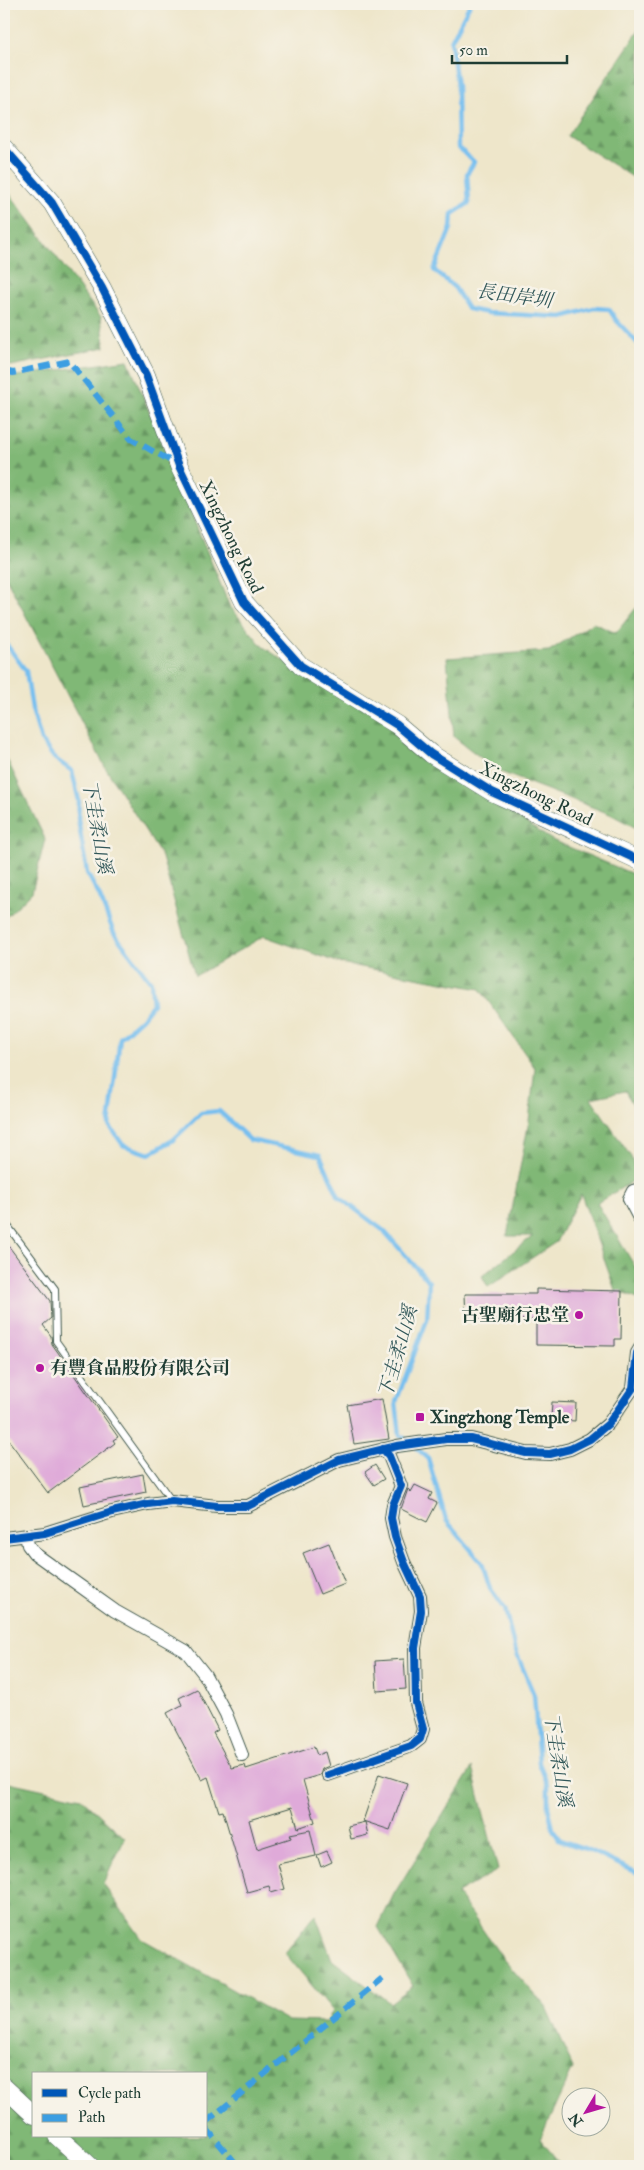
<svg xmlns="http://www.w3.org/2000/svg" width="644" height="2170" font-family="'IM FELL Double Pica','Noto Serif TC',serif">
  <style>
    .forest { fill: url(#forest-firs); stroke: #507a55; fill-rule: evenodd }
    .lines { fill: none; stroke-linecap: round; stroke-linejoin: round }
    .stream { stroke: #77bfef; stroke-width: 4.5 }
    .building { fill: #dfaad9 }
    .lane-casing { stroke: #3e564a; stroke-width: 8 }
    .street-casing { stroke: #3e564a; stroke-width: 14 }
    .secondary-casing { stroke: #3e564a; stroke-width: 19 }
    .lane { stroke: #fff; stroke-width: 6 }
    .street { stroke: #fff; stroke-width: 12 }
    .secondary { stroke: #fff; stroke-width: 18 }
    .quiet { stroke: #3c9ee2; stroke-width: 6; stroke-dasharray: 12 6; stroke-linecap: butt }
    .cycleway-casing { stroke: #f7f3e8; stroke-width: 11 }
    .cycleway { stroke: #0057b8; stroke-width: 8 }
    .poi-dot { fill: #b5179e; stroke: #f7f3e8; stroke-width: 2 }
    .labels { text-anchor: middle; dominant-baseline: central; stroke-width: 5; stroke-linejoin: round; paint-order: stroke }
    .street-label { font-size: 18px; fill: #1f3d34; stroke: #f7f3e8 }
    .poi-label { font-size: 18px; font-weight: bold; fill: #1f3d34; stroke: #f7f3e8; text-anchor: start }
    .water-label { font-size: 19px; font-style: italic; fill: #315759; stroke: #f7f3e8 }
  </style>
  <defs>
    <pattern id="forest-firs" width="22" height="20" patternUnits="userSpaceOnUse" patternTransform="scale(1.25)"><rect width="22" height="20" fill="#80b876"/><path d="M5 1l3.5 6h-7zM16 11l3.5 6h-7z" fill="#689762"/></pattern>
  </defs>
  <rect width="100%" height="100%" fill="#f7f3e8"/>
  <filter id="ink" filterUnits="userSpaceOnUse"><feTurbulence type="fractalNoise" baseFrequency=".02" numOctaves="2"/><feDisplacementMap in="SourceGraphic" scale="10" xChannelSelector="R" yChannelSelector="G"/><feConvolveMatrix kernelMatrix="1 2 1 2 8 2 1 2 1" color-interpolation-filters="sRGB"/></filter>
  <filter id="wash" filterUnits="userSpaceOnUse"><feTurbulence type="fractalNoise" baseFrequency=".0096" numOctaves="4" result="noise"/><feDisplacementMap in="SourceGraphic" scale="20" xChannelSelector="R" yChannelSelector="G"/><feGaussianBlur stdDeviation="1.12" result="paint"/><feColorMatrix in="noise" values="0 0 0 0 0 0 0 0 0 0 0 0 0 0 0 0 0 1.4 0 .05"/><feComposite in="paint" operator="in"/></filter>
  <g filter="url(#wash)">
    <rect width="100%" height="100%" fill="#eee6ca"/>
    <!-- forest -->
    <path class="forest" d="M640 29V180L636 179 567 136Z
      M4 186 101 317 105 347 11 366 4 362Z
      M128 360 229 605 262 646 295 668 384 713 459 779 552 840 640 877V1116L625 1091 591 1098 631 1157 638 1178 597 1203 640 1275V1300L615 1290 581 1194 556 1242 488 1287 482 1276 533 1236H507L529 1121 535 1068 480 989 340 963 264 936 195 976 162 857 105 767 4 574V378Z
      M636 608 640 610V830L610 814 498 771 454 737 447 658 549 651 593 623 616 633Z
      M4 753 45 839 32 892 4 919Z
      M472 1768 498 1870 457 1893 503 1959 546 2007 573 2068 540 2139 562 2166H4V1781L81 1798 125 1838 103 1884 142 1939 288 2021 326 2022 333 2011 285 1953 315 1914 332 1960 390 2003 413 1986 378 1927 394 1894ZM34 2074H206V2136H34Z"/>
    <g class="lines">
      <!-- stream -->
      <path class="stream" d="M470 4 451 41 457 86 458 147 474 162 467 174 469 203 452 214 451 228 434 270 455 288 468 309 488 313 562 317 594 308 609 309 616 320 640 346
        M4 641 26 671 32 709 41 740 54 758 72 771 79 801 78 819 87 873 99 895 114 933 151 982 153 1004 142 1018 120 1038 109 1125 123 1145 149 1154 173 1140 201 1113 219 1111 250 1140 320 1155 339 1197 384 1231 429 1282 427 1320 396 1402 400 1435 408 1441
        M414 1446 428 1458 446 1520 482 1563 490 1588 505 1609 514 1647 534 1695 539 1763 548 1785V1807L553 1829 559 1839 565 1842 586 1849 640 1874"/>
    </g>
    <g id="blocks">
      <!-- building -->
      <path class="building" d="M4 1240 50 1301 51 1318 43 1325 51 1336 52 1344 118 1437 113 1440 115 1443 48 1493 4 1434Z
        M536 1289 622 1291 621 1339H615V1346L536 1345V1320H466L465 1294H536Z
        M382 1399 389 1439 354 1444 347 1405Z
        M552 1402 576 1403 575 1421 551 1419Z
        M375 1465 384 1479 374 1485 365 1472Z
        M143 1474 146 1492 84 1505 80 1487Z
        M415 1485 432 1493 429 1499 437 1503 427 1522 401 1509 408 1489 411 1492Z
        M329 1543 345 1584 320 1594 303 1553Z
        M404 1659 406 1689 377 1691 375 1661Z
        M197 1689 218 1730 213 1733 232 1768 245 1765 246 1769 314 1747 317 1755 325 1752 329 1766 322 1769 320 1775 303 1780 315 1822 298 1828 292 1807 249 1820 257 1849 291 1838 290 1834 310 1830 316 1856 278 1864 285 1889 271 1893 269 1886 247 1892 223 1811 219 1812 208 1777 202 1780 167 1713 182 1705 179 1698Z
        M379 1774 407 1783 390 1830 363 1821Z
        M365 1822 368 1835 351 1839 348 1826Z
        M327 1851 332 1862 321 1867 317 1855Z"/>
    </g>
  </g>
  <g filter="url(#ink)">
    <use href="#blocks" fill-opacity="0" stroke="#3e564a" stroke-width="1"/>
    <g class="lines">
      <!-- lane casing -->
      <g class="lane-casing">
        <path id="lane" d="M4 1221 55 1289 56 1341 171 1500"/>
      </g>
      <!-- street casing -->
      <g class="street-casing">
        <path id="street" d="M640 1189 633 1191 629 1199 640 1220
          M26 1535 28 1545 34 1553 66 1576 115 1611 186 1651 205 1675 226 1714 242 1755
          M4 1538 45 1533 112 1512 148 1504 172 1501 217 1506H248L339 1460 397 1446 446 1439H471L526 1453 550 1454 570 1449 590 1439 608 1424 620 1407 633 1388 637 1353 640 1348
          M328 1775 411 1746 420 1739 423 1729 416 1703 415 1648 421 1611 420 1596 404 1562 395 1537 391 1518 393 1505 401 1486 389 1456 383 1449"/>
      </g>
      <!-- secondary casing -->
      <g class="secondary-casing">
        <path id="secondary" d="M4 148 52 203 102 288 146 375 179 466 244 602 301 666 397 725 431 754 492 792 640 861
          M4 2087 34 2115
          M57 2136 90 2166"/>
      </g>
      <!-- lane -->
      <use href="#lane" class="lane"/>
      <!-- street -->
      <use href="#street" class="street"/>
      <!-- secondary -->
      <use href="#secondary" class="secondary"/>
      <!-- quiet -->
      <path class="quiet" d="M4 371 13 373 69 361 131 439 178 465
        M206 2122 385 1976
        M206 2128 238 2166"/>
      <!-- cycleway casing -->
      <g class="cycleway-casing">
        <path id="cycleway" d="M4 148 52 203 102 288 146 375 179 466 244 602 301 666 397 725 431 754 492 792 640 861
          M4 1538 45 1533 112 1512 148 1504 172 1501 217 1506H248L339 1460 397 1446 446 1439H471L526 1453 550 1454 570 1449 590 1439 608 1424 620 1407 633 1388 637 1353 640 1348
          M328 1775 411 1746 420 1739 423 1729 416 1703 415 1648 421 1611 420 1596 404 1562 395 1537 391 1518 393 1505 401 1486 389 1456 383 1449"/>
      </g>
      <!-- cycleway -->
      <use href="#cycleway" class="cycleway"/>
    </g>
  </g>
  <!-- markers -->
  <g class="poi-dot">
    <circle cx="579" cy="1315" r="5"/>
    <circle cx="40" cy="1368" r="5"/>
    <rect x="415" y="1412" width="10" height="10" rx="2.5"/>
  </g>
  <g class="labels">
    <!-- street labels -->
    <g class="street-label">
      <text transform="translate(231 537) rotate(64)">Xingzhong Road</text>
      <text transform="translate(536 794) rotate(26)">Xingzhong Road</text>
    </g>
    <!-- poi labels -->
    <g class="poi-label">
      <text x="569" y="1315" text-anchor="end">古聖廟行忠堂</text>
      <text x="50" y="1368">有豐食品股份有限公司</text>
      <text x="430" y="1417">Xingzhong Temple</text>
    </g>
    <!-- water labels -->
    <g class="water-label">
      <text transform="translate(514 296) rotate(8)">長田岸圳</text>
      <text transform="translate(97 827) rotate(80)">下圭柔山溪</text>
      <text transform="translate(398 1352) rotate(-74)">下圭柔山溪</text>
      <text transform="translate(558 1760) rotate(81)">下圭柔山溪</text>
    </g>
  </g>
  <!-- margin -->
  <rect width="644" height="2170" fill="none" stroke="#f7f3e8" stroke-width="20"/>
  <!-- legend -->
  <rect x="32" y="2072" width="175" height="65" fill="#f7f3e8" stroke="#a1aaa0"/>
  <rect x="42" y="2089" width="25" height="8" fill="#0057b8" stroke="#a1aaa0"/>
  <text x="78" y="2098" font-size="15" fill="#1f3d34">Cycle path</text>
  <rect x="42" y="2114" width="25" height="8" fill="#3c9ee2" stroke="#a1aaa0"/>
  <text x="78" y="2122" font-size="15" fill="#1f3d34">Path</text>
  <!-- north arrow -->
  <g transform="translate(586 2112) rotate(232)"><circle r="24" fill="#f7f3e8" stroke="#a1aaa0"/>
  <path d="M0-4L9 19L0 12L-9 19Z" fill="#b5179e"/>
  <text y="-8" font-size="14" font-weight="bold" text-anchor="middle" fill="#1f3d34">N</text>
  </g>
  <!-- scale -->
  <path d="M452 55v8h115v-8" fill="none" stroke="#1f3d34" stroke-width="2.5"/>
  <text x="459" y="55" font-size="15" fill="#1f3d34" stroke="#f7f3e8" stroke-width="4" paint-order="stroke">50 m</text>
</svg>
